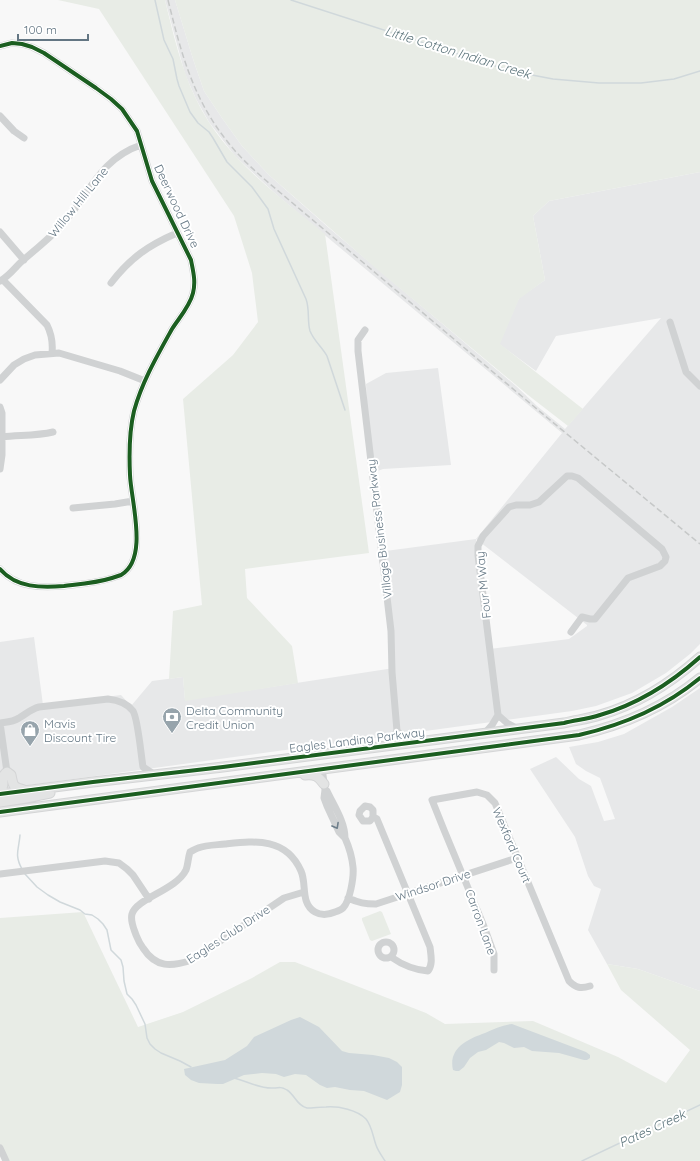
<svg xmlns="http://www.w3.org/2000/svg" width="700" height="1161" font-family="Quicksand,sans-serif">
  <style>
    .built { fill: #e7e8e9; fill-rule: evenodd }
    .green { fill: #e8ece6 }
    .water { fill: #d0d8db }
    .lines { fill: none; stroke-linecap: round; stroke-linejoin: round }
    .stream { stroke: #d0d8db; stroke-width: 1.5 }
    .major-casing { stroke: #d4d5d6; stroke-width: 11 }
    .minor { stroke: #d0d2d3; stroke-width: 7 }
    .major { stroke: #e3e4e4; stroke-width: 9 }
    .rail { stroke: #c6c8c8; stroke-width: 1.5; stroke-dasharray: 6 3; stroke-linecap: butt }
    .cycleway-casing { stroke: #fff; stroke-width: 6 }
    .cycleway { stroke: #1b5e20; stroke-width: 4 }
    .oneway { stroke: #6e7f8b }
    .labels { text-anchor: middle; dominant-baseline: central; stroke-width: 4; stroke-linejoin: round; paint-order: stroke }
    .street-label { font-size: 12px; fill: #637683; stroke: #fff }
    .poi-label { font-size: 12px; fill: #637683; stroke: #fff; text-anchor: start }
    .water-label { font-size: 13px; font-style: italic; fill: #5e767d; stroke: #fff }
  </style>
  <rect width="100%" height="100%" fill="#f8f8f8"/>
  <!-- built -->
  <path class="built" d="M165 0H175L193 59 204 91 222 118 242 146 269 175 329 228 516 386 537 406 565 429 661 318 556 336 536 371 499 344 519 298 545 280 533 216 549 201 700 172V644L690 654 666 673 632 693 596 706 572 711 0 789V642L34 637 43 705 121 695 131 706 152 681 183 677 185 700 394 668 378 552 476 539 562 433 278 196 235 156 209 122 196 99 185 74ZM476 539 587 625V626L569 639 489 649Z
    M438 368 451 465 383 469 370 474 366 384 386 373Z
    M700 688V991L638 969 607 964 588 930 601 889 594 886 588 876 575 837 530 769 556 757 579 779 591 786 604 821 615 819 600 778 586 771 576 764 569 747 598 742 624 734 672 707Z"/>
  <!-- green -->
  <path class="green" d="M58 0H165C173 33 181 68 196 99 223 156 277 195 325 234L369 553 245 569 247 598 292 646 298 683 185 701 183 677 169 679 173 611 202 605 183 399 233 355 258 322 252 273 234 216 99 9Z
    M175 0H700V172L549 201 533 216 545 280 519 299 500 344 583 409 568 426 528 395 379 271 269 175 242 146 222 118 204 91 193 59Z
    M380 911 382 912 391 934 372 941 370 940 362 920V918Z
    M83 912 138 1027 183 1012 252 978 280 962H295L426 1013 445 1024 533 1021 618 1057 666 1083 690 1050 621 990 607 964 638 969 700 991V1161H9L0 1145V918Z"/>
  <!-- water -->
  <path class="water" d="M300 1017 319 1027 342 1051 349 1053 373 1055 389 1058 397 1062 402 1067V1085L400 1092 387 1100 364 1091 350 1090 335 1087 327 1088 320 1085 306 1075 295 1074 284 1077 276 1074 262 1073 244 1075 223 1084H217L199 1083 191 1080 185 1075 184 1069 225 1060 247 1046 254 1037 291 1020Z
    M512 1024 586 1052 590 1055V1058L587 1060H584L559 1053 532 1051 524 1047 514 1048 504 1043 499 1042 486 1050 478 1052 470 1058 464 1067 459 1071H456L453 1070C448 1048 468 1039 485 1033 494 1029 502 1025 512 1024Z"/>
  <g class="lines">
    <!-- stream -->
    <path class="stream" d="M155 0 164 40 173 59 177 79 179 86 190 112 198 123 209 132 213 138 227 162 252 187 268 209 274 229 306 299C310 310 307 321 310 331 314 341 322 347 327 356L345 410
      M291 0 511 71 553 79 599 83H641L674 79 700 71
      M20 835C19 849 14 855 22 869
      M25 874 37 887 48 895 60 902 80 910 85 914 92 915 98 919 103 924 107 930 111 950 121 960 123 967 124 981 127 994 132 999 136 1005 145 1024 147 1038 150 1044 155 1049 161 1053 180 1061 191 1067
      M234 1078C247 1081 260 1089 273 1088 280 1088 281 1086 287 1090 295 1095 297 1106 307 1108 313 1108 320 1107 326 1107 339 1106 357 1110 366 1119 372 1126 373 1137 376 1145 378 1151 382 1156 385 1161
      M582 1161 700 1105"/>
    <!-- major casing -->
    <g class="major-casing">
      <path id="major" d="M305 775C315 774 318 776 324 784
        M0 791C5 785 2 783 3 777 4 775 5 773 7 772L11 775C13 786 13 787 24 790
        M0 794 93 782 223 767 564 723C576 720 588 719 600 715 638 704 671 683 700 657
        M0 802 26 798 50 793
        M0 812 579 735C623 725 665 707 700 678"/>
    </g>
    <!-- minor -->
    <path class="minor" d="M0 46 12 43 22 44 32 47 44 53 96 88 111 99 122 109 137 131 152 181 191 260C193 271 196 281 193 293 190 306 179 318 172 329 157 356 142 382 134 411 129 432 129 454 130 475 131 501 149 559 121 575 118 576 115 577 112 578 96 583 81 584 64 586 42 588 16 588 0 569
      M0 116 14 131 24 138
      M0 232 24 260
      M3 280 47 325C52 335 53 343 52 353
      M0 281C8 277 14 269 20 263 38 247 57 233 71 214 92 186 105 157 141 145
      M111 283C130 258 149 245 177 233
      M670 322 686 372 700 386
      M365 330 358 340V351L391 631 392 672 397 731C394 738 391 742 385 746
      M0 380 14 365 24 359 35 355 59 353 120 371 145 381
      M0 407 2 413V455L0 469
      M2 437C19 435 36 436 53 432
      M73 508 115 504 133 501
      M0 723C7 722 13 722 19 718 26 714 31 709 39 707L108 699C117 700 127 703 133 711 138 719 141 755 143 767L155 775
      M0 723 7 772
      M518 729 507 723 498 715 478 555V546L483 536 509 507 516 505H530L539 502 567 476H572L578 478 662 549 666 557 665 561 660 566 628 578 595 619H590L582 617 571 632
      M397 731C402 736 406 740 413 743
      M485 733 492 725 498 715
      M322 768 325 790 324 798 327 806 339 832 345 838C345 822 334 806 327 791L325 790
      M373 817 370 821H363L359 815 360 811 365 806 370 807 373 810V817L377 819 430 947C431 956 433 964 428 971 415 970 401 964 391 957
      M0 874 105 861 119 863 127 869 133 875 149 899
      M304 892 284 898 192 960C171 967 156 968 143 948 140 944 138 940 136 935 134 929 130 921 132 914 137 898 176 890 186 870 188 865 188 858 190 852 192 851 195 849 198 848 206 845 216 845 225 844 255 841 286 837 301 871 307 884 300 903 315 912 322 916 328 915 335 912 338 911 341 910 343 908 350 901 354 877 353 867 352 857 349 847 345 838
      M348 898C359 903 365 904 376 904L517 858
      M378 950a8 8 0 1 1 16 0a8 8 0 1 1-16 0Z
      M494 970V954L483 924 444 830 432 800 477 792 487 795 495 803 569 981C576 988 581 989 590 986
      M0 1148 6 1161"/>
    <!-- major -->
    <use href="#major" class="major"/>
    <!-- rail -->
    <path class="rail" d="M168 0C181 52 192 97 227 141 239 157 255 171 270 184L544 415 700 544"/>
    <!-- cycleway casing -->
    <g class="cycleway-casing">
      <path id="cycleway" d="M0 46 12 43 22 44 32 47 44 53 96 88 111 99 122 109 137 131 152 181 191 260C193 271 196 281 193 293 190 306 179 318 172 329 157 356 142 382 134 411 129 432 129 454 130 475 131 501 149 559 121 575 118 576 115 577 112 578 96 583 81 584 64 586 42 588 16 588 0 569
        M0 794 93 782 223 767 564 723C576 720 588 719 600 715 638 704 671 683 700 657
        M0 812 579 735C623 725 665 707 700 678"/>
    </g>
    <!-- cycleway -->
    <use href="#cycleway" class="cycleway"/>
  </g>
  <!-- one-way arrows -->
  <defs><path id="oneway-chevron" d="M-2-3.5L2.5 0L-2 3.5" fill="none" stroke-width="1.6" stroke-linecap="round" stroke-linejoin="round"/></defs>
  <use class="oneway" href="#oneway-chevron" transform="translate(336 826) rotate(61)"/>
  <!-- icons -->
  <defs>
    <g id="bank-pin" transform="scale(1)"><path d="M0 17L-7.5 6A9.5 9.5 0 1 1 7.5 6Z" fill="#97a4ac" stroke="#fff"/><path d="M-6-4H6V4H-6ZM0-2.3a2.3 2.3 0 1 0 0 4.6a2.3 2.3 0 1 0 0-4.6Z" fill="#fff"/></g>
    <g id="shop-pin" transform="scale(1)"><path d="M0 17L-7.5 6A9.5 9.5 0 1 1 7.5 6Z" fill="#97a4ac" stroke="#fff"/><path d="M-5-2.5h2.3a2.7 3.5 0 0 1 5.4 0H5L5.5 6h-11ZM-1.5-2.5h3a1.5 2.3 0 0 0-3 0Z" fill="#fff"/></g>
  </defs>
  <g fill-rule="evenodd">
    <use href="#bank-pin" x="172" y="717"/>
    <use href="#shop-pin" x="30" y="730"/>
  </g>
  <g class="labels">
    <!-- street labels -->
    <g class="street-label">
      <text transform="translate(78 202) rotate(-51)">Willow Hill Lane</text>
      <text transform="translate(177 206) rotate(65)">Deerwood Drive</text>
      <text transform="translate(379 529) rotate(-97)">Village Business Parkway</text>
      <text transform="translate(483 585) rotate(-96)">Four M Way</text>
      <text transform="translate(357 740) rotate(-7)">Eagles Landing Parkway</text>
      <text transform="translate(512 845) rotate(67)">Wexford Court</text>
      <text transform="translate(433 885) rotate(-18)">Windsor Drive</text>
      <text transform="translate(481 922) rotate(70)">Carron Lane</text>
      <text transform="translate(228 934) rotate(-33)">Eagles Club Drive</text>
    </g>
    <!-- poi labels -->
    <g class="poi-label">
      <text x="186" y="710">Delta Community<tspan x="186" dy="14">Credit Union</tspan></text>
      <text x="44" y="723">Mavis<tspan x="44" dy="14">Discount Tire</tspan></text>
    </g>
    <!-- water labels -->
    <g class="water-label">
      <text transform="translate(458 52) rotate(17)">Little Cotton Indian Creek</text>
      <text transform="translate(652 1128) rotate(-25)">Pates Creek</text>
    </g>
  </g>
  <!-- scale -->
  <path d="M18 34v6h70v-6" fill="none" stroke="#637683" stroke-width="2"/>
  <text x="24" y="34" font-size="12" fill="#637683" stroke="#ffffff" stroke-width="3" paint-order="stroke">100 m</text>
</svg>
